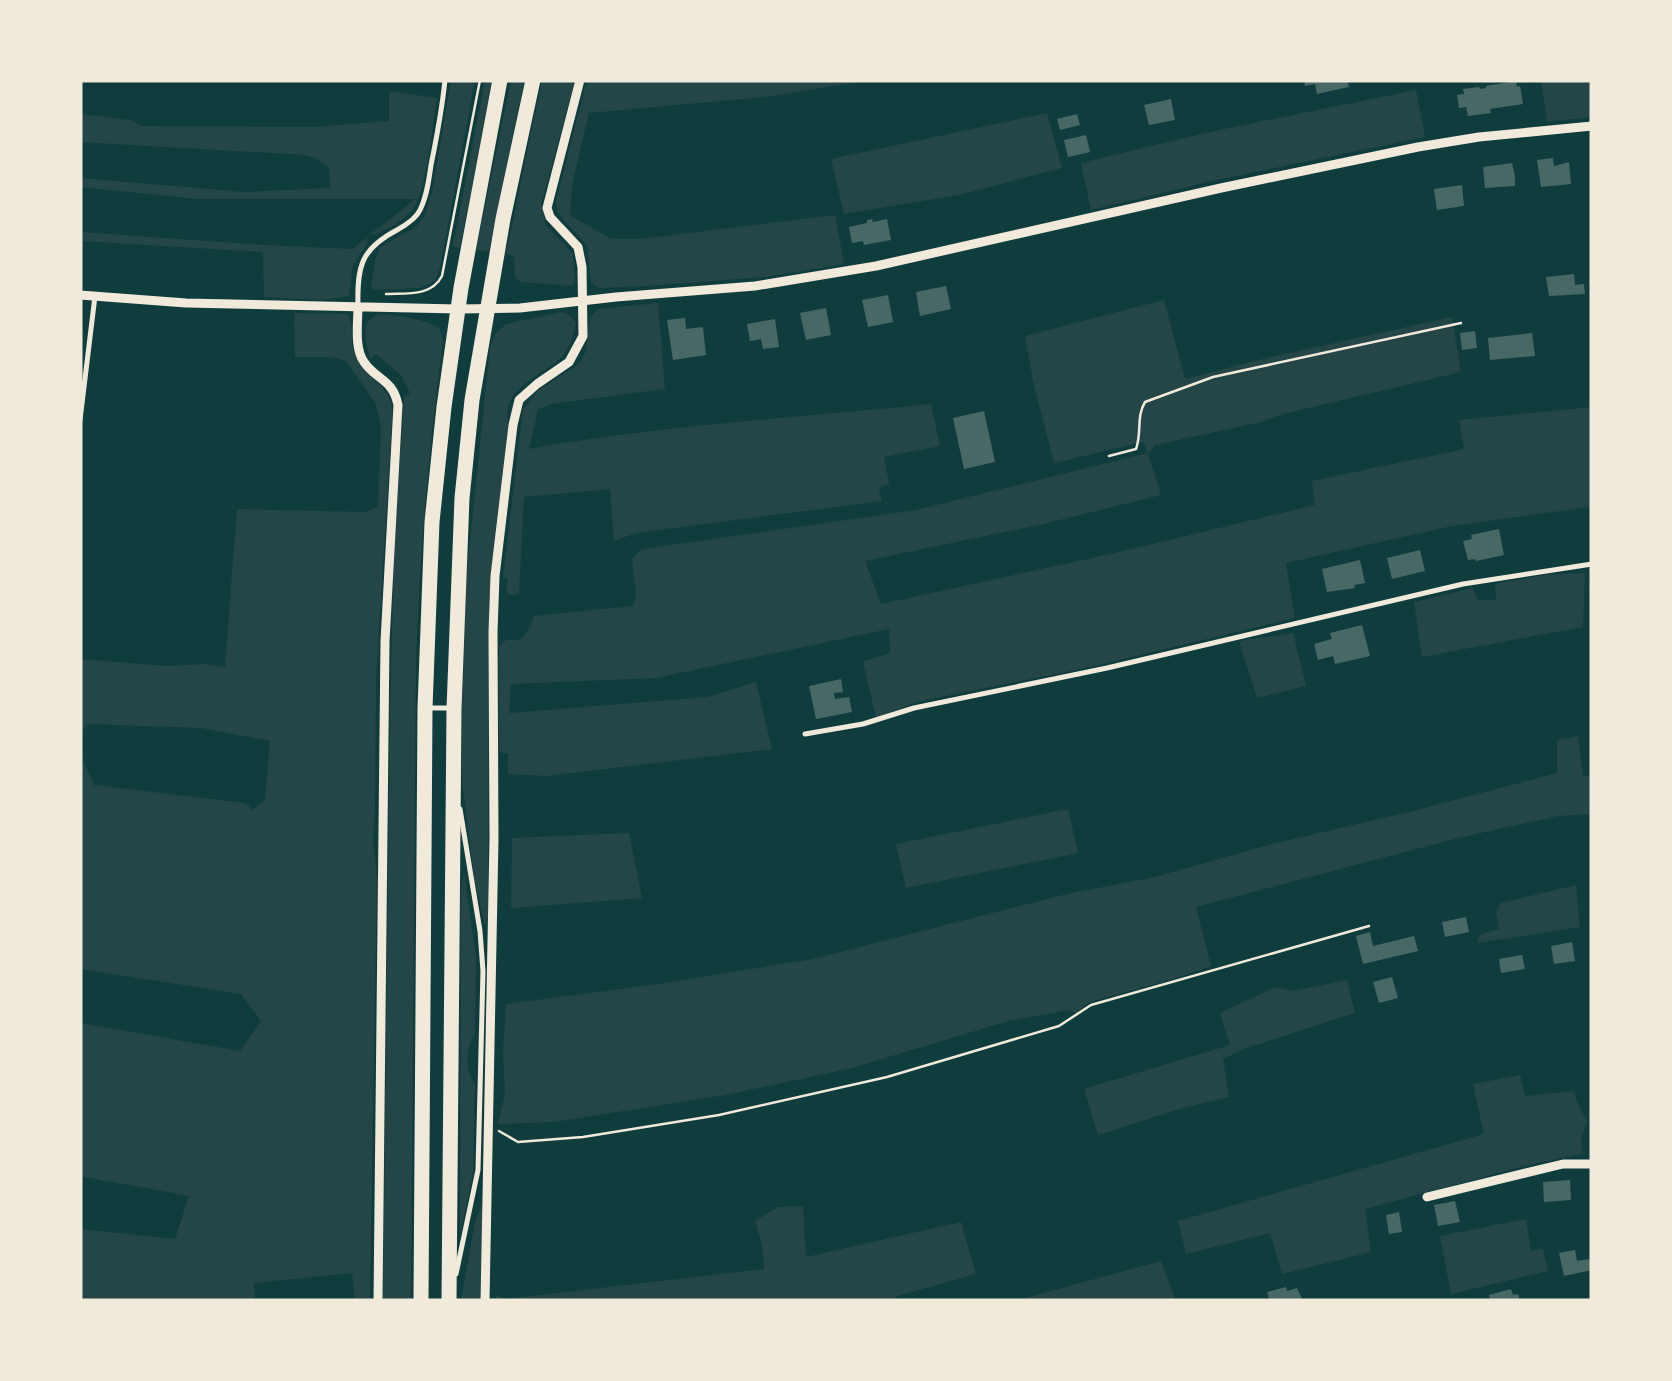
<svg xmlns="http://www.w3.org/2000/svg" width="1672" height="1381" font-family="'Alegreya Sans',sans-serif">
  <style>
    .green { fill: #244646 }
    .building { fill: #486865 }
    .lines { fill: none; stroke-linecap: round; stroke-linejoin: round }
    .path { stroke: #f1e9da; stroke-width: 2.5 }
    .service { stroke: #f1e9da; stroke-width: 5 }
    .minor { stroke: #f1e9da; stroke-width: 9 }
    .trunk { stroke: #f1e9da; stroke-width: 15 }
  </style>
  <rect width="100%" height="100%" fill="#0f3d3e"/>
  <!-- green -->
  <path class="green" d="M451 80H475L440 268 435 281 420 288 374 290 371 285 376 257 380 247 416 227 424 217 432 193Z
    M485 80H493L460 248 453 246Z
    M511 80H524L489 252 476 250Z
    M542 80H575L541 205 546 225 573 254 575 281 572 286 521 282 515 277 514 256 506 254Z
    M587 80H869L774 96 589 113 572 185 570 215 611 239H641L835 215 844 264 765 277 646 286 599 288 591 282 587 246 558 213 556 201Z
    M1541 80H1592V117L1547 122Z
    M1416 90 1425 137 1212 181 1091 210 1081 163 1205 133Z
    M389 91 437 98C432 127 428 183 414 207 405 221 383 233 367 236V244L353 265 349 296 320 300 264 297 263 252 80 241V232L263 245 353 249C373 231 395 216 415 199H198L80 187V178L245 192 330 188 329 167 314 157 305 155 80 142V114L131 120 140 126 315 127 389 121Z
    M1047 113 1062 168 959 195 844 214 831 159Z
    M1164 300 1185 379 1258 360 1452 317 1461 372 1283 414 1261 422 1155 445 1148 454 1161 495 1039 525 865 561 881 604 1115 553 1315 505 1312 481 1464 449 1459 420 1592 407V525L1589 507 1452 526 1286 563 1295 618 1086 668 916 702 876 718 863 662 890 653 889 629 656 678 511 684 509 713 708 697 756 682 772 749 546 776 508 774V753H502L499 750V647L506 640H520L529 629 534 616 633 606 636 594 632 559 642 549 916 510 1148 453 1143 442 1054 463 1033 381 1025 336Z
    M658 303 665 389 550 404 538 410 529 449C661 425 797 418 931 404L940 446 884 457 889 484 879 488 882 501 636 533 614 541 610 489 524 497 519 594 509 595 506 590 508 578 503 577 523 409 538 391 580 363 586 351 590 318 598 309Z
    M563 312 571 316 576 323C574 334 571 345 564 354 547 376 502 385 508 420L497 548 489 600 488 915 485 925 475 884 462 781V711L467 570 490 348 495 334 506 324Z
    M294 313 348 314C355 327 349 342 355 355 363 374 385 383 391 402 392 408 392 414 392 419L376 679 375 809 373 840 377 877 370 1301H355L352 1273 254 1283 255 1301H80V1229L175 1239 189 1196 80 1176V1023L240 1051 261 1021 241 994 80 969V736L83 760 94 785 245 803 253 810 265 799 270 741 201 728 88 724 80 732V659L167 666 205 664 225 667 237 509 365 512 378 506 381 428 376 404 346 361 331 357H295Z
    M381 314C401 316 421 318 439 328L443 341C429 446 420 551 416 658L411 1301H383L390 716 394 553 404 398 410 393 401 375 376 354 370 359C366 342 358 319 381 314Z
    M1585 573 1583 627 1422 657 1414 602 1473 588 1478 600H1496L1495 584 1544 575Z
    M1293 633 1306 686 1257 698 1239 641Z
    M1578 736 1583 776H1592V814L1558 816 1458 838 1196 907 1211 966 1170 980 1089 1002 1076 1013 1068 1010 1008 1021 852 1068 725 1095 554 1122 498 1124 505 1094 503 1053 506 1004 666 983 813 959 1067 894 1155 877 1272 844 1409 812 1557 773V740Z
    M1068 809 1078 853 906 888 896 844Z
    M629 833 642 898 511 908 512 838Z
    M464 871 476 957 475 1035C465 1049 465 1070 475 1084L473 1173 460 1236 461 892Z
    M1576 885 1580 927 1477 943 1479 935 1499 929 1496 912 1501 903Z
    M1347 980 1355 1013 1246 1048 1223 1059 1229 1097 1183 1108 1098 1135 1084 1089 1230 1045 1220 1013 1275 987 1294 991Z
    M1520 1075 1525 1096 1574 1091 1577 1102 1587 1121 1581 1139 1582 1154 1524 1166 1365 1209 1371 1252 1282 1274 1270 1233 1186 1254 1178 1221 1484 1134 1473 1084Z
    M483 1201 480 1301H461L475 1222Z
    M803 1206 806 1257 961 1222 976 1274 897 1296 895 1301H496V1295L505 1299 764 1269 762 1244 755 1221 778 1207Z
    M1526 1219 1531 1251 1543 1249 1548 1271 1451 1294 1440 1236Z
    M1161 1261 1176 1301H1014Z"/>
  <!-- building -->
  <path class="building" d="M1304 80H1347L1349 87 1317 94 1315 84 1305 86Z
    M1516 81 1517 87 1520 86 1523 104 1490 109 1491 113 1468 116 1466 107 1459 108 1457 95 1464 94 1463 89 1479 87 1480 89 1486 88V86Z
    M1171 99 1175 120 1149 125 1144 105Z
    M1077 114 1080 125 1060 130 1057 119Z
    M1086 135 1090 152 1068 157 1064 140Z
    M1553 158 1554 166 1569 162 1571 184 1541 187 1537 160Z
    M1512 163 1515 176V186L1485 188 1483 167Z
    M1462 185 1464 206 1437 210 1434 189Z
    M872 219 873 222 887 219 891 240 864 245 863 241 852 243 849 227 867 223V220Z
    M1574 274 1575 285 1584 284 1585 294 1549 296 1546 277Z
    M946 286 951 309 920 316 916 292Z
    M888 295 893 322 868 327 862 300Z
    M826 308 831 335 806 340 800 313Z
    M685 318 686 329 703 327 706 355 673 360 667 320Z
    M775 319 779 347 763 349 761 339 750 341 747 324Z
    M1475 331 1477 348 1462 350 1460 333Z
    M1532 333 1535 356 1490 360 1488 338Z
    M984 411 995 462 964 469 953 418Z
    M1499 529 1504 555 1476 561 1475 559 1468 560 1463 541 1472 539 1471 535Z
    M1420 550 1425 571 1392 579 1387 558Z
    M1360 560 1365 583 1354 585 1355 588 1327 592 1322 569Z
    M1362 625 1370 656 1335 664 1333 656 1318 660 1314 644 1332 639 1330 633Z
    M841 679 843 692 834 693 835 699 849 697 852 712 816 719 809 686Z
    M1466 917 1469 932 1445 937 1442 922Z
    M1370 932 1373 946 1414 936 1418 951 1363 964 1356 936Z
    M1572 942 1575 961 1554 964 1551 946Z
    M1522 955 1525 969 1501 973 1499 959Z
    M1392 977 1398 998 1379 1003 1373 982Z
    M1570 1180 1571 1200 1544 1202 1543 1182Z
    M1455 1201 1460 1222 1438 1226 1434 1205Z
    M1399 1212 1402 1232 1389 1234 1386 1215Z
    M1575 1250 1577 1261 1589 1259 1592 1270 1564 1276 1559 1253Z
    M1286 1287 1287 1291 1297 1288 1303 1301H1270L1267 1292Z
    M1511 1289 1513 1295 1518 1294 1520 1301H1490L1489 1295Z"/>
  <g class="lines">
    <!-- path -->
    <path class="path" d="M386 294C406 293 431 297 442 276L480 80
      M1109 456 1136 449C1142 433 1136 417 1145 402L1213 377 1461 323
      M80 793V810
      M499 1131 518 1142 583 1137 719 1115 887 1077 1059 1026 1091 1005 1369 926"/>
    <!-- service -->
    <path class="service" d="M358 306C357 266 361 249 397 230 406 225 416 219 420 210 427 196 429 179 431 165 437 136 442 109 445 80
      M80 420 95 296
      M428 708H451
      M805 734 863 724 914 708 1107 668 1463 584 1592 564
      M456 1274 478 1170 483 971 480 931 460 809"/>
    <!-- minor -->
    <path class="minor" d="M80 295 186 303 458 309 520 308 616 297 755 286 876 266 1221 188 1418 147 1479 137 1592 126
      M358 306C358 323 354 348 364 362 376 380 393 379 398 405L385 641 378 1301
      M1427 1197 1563 1164H1592
      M485 1301 494 839 493 632 495 576 513 425 519 400 537 384 569 362 583 336 582 267 578 247 550 217 547 208 580 80"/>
    <!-- trunk -->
    <path class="trunk" d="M421 1301 425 708 432 522 444 407 461 288 500 80
      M449 1301 454 709 462 498 472 400 503 219 533 80"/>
  </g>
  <!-- border -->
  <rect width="1672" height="1381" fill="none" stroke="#f1e9da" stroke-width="165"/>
</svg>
